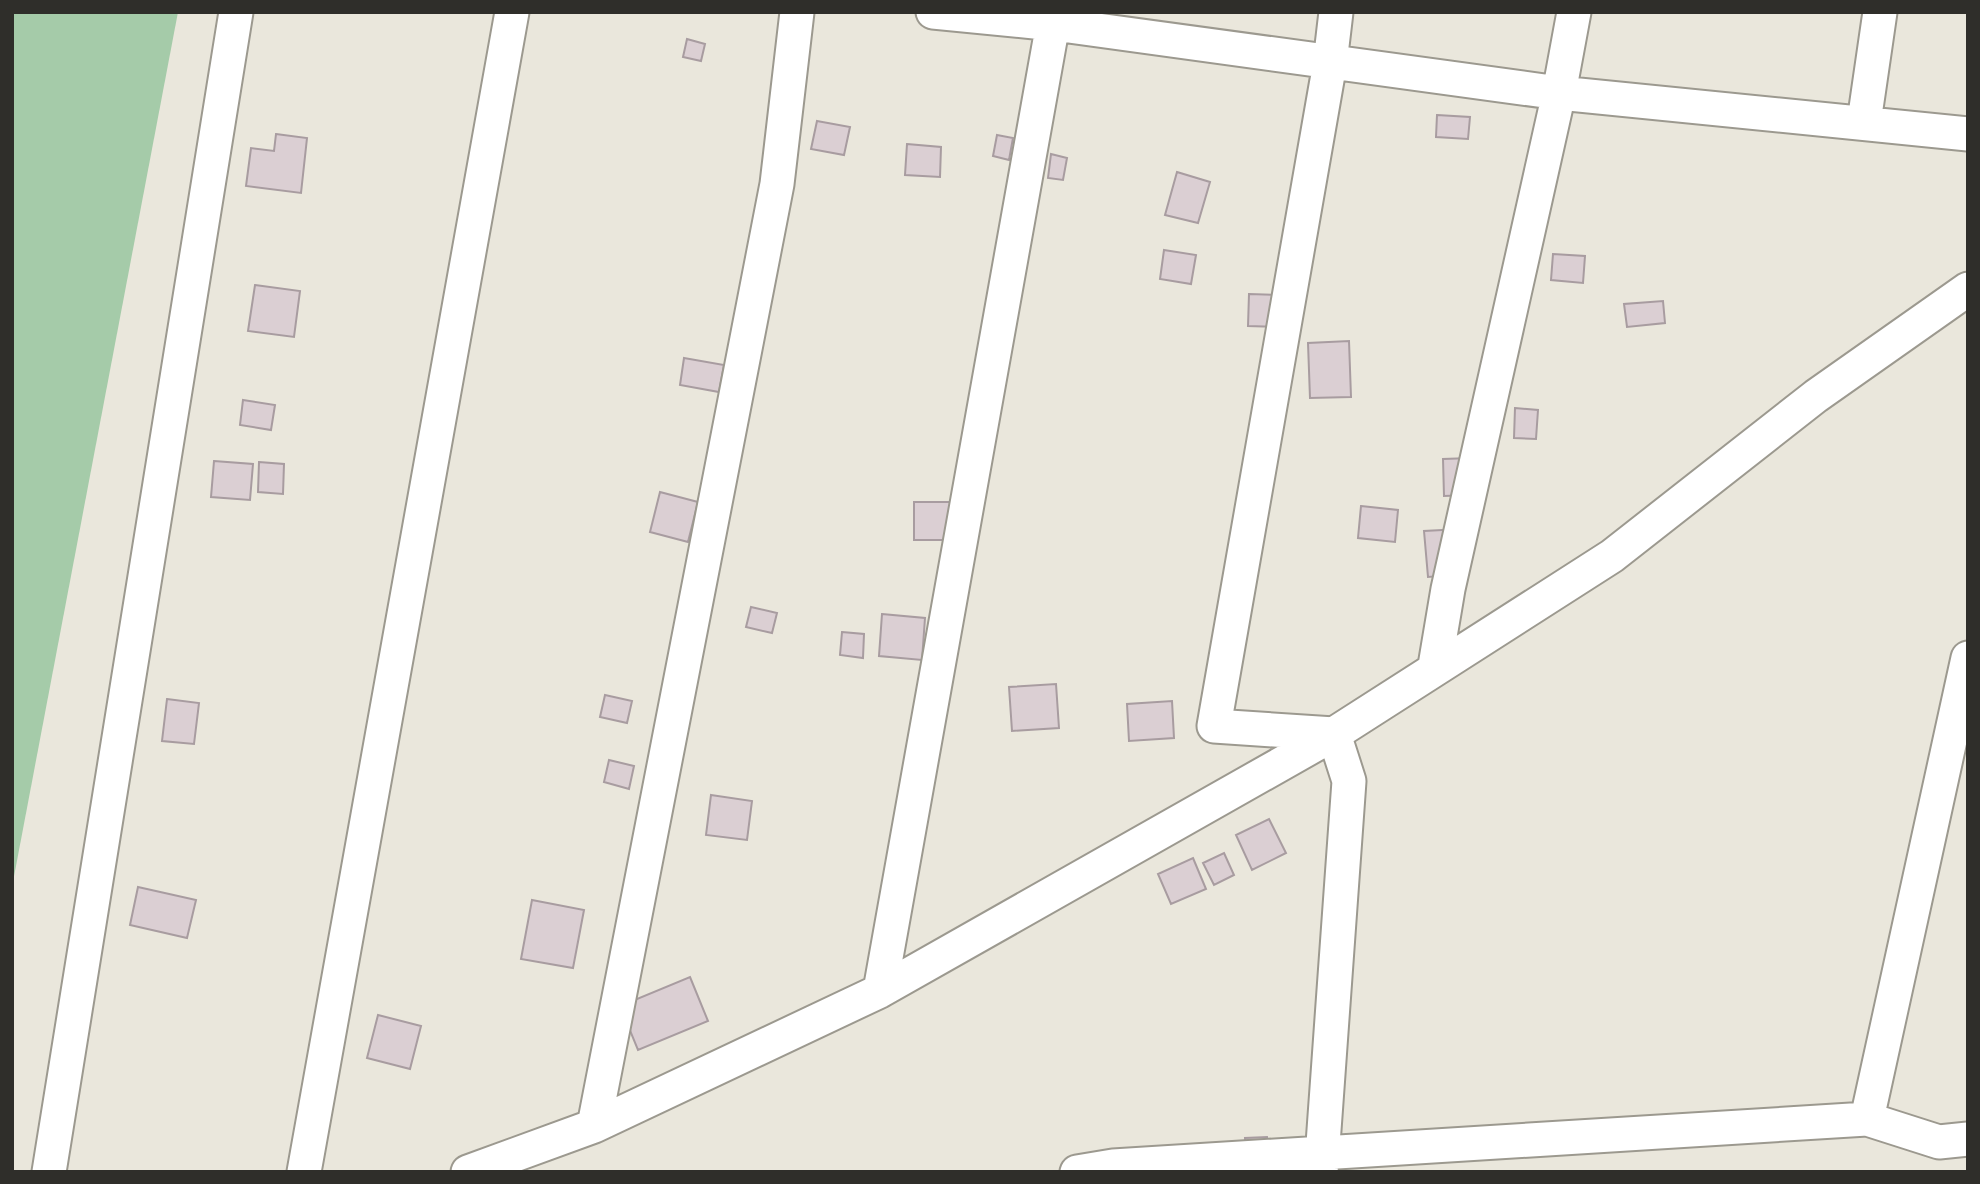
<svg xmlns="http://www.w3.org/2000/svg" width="1980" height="1184" font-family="Cabin,sans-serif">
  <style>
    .green { fill: #a5cba9 }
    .building { fill: #dbcfd3; stroke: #a89ca0; stroke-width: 2 }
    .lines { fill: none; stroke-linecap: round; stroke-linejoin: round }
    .street-casing { stroke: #9c998f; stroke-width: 37 }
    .street { stroke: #fff; stroke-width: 33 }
  </style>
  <rect width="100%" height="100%" fill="#eae7dc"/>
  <!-- green -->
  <path class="green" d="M12 12H178L12 887Z"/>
  <!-- building -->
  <path class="building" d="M687 39 705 44 701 61 683 57Z
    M1437 115 1470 117 1468 139 1436 137Z
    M817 121 850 127 844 155 811 149Z
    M276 134 307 138 301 193 246 186 251 148 274 151Z
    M997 135 1013 138 1009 160 993 156Z
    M907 144 941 147 940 177 905 175Z
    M1051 154 1067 158 1063 180 1048 178Z
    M1177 172 1210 182 1198 223 1165 215Z
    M1164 250 1196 255 1191 284 1160 279Z
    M1553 254 1585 256 1583 283 1551 280Z
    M255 285 300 291 294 337 248 331Z
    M1249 294 1280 295 1279 327 1248 326Z
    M1663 301 1665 323 1627 327 1624 304Z
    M1349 341 1351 397 1310 398 1308 343Z
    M684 358 724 365 719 392 680 385Z
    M243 400 275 405 271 430 240 425Z
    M1515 408 1538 410 1536 439 1514 438Z
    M1471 458V495L1444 496 1443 459Z
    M214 461 253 464 250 500 211 497Z
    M259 462 284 464 283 494 258 492Z
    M660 492 698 502 688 542 650 532Z
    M914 502H955V540H914Z
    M1361 506 1398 510 1395 542 1358 538Z
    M1461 529 1465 574 1428 577 1424 531Z
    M751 607 777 613 772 633 746 627Z
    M882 614 925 618 922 660 879 656Z
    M842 632 864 634 863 658 840 655Z
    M1056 684 1059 728 1012 731 1009 687Z
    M605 695 632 701 627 723 600 717Z
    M167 699 199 703 194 744 162 741Z
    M1172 701 1174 738 1129 741 1127 704Z
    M609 760 634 766 629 789 604 782Z
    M711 795 752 801 747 840 706 835Z
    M1269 819 1286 853 1252 870 1236 835Z
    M1224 853 1234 875 1214 885 1203 863Z
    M1193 858 1206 889 1171 904 1158 874Z
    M138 887 196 900 187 938 130 925Z
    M532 900 584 910 573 968 521 959Z
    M690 977 708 1021 638 1050 620 1006Z
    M378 1015 421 1026 410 1069 367 1058Z
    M1267 1137 1269 1154 1246 1156 1245 1138Z"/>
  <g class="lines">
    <!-- street casing -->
    <g class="street-casing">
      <path id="street" d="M933 12 1054 24 1559 93 1968 134
        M1864 122 1880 12
        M1435 666 1448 589 1559 93 1574 12
        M1334 734 1214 726 1330 63 1336 12
        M880 991 1055 12
        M1867 1119 1968 658
        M594 1126 777 184 797 12
        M49 1172 236 12
        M304 1172 512 12
        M468 1172 594 1126 880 991 1334 734 1612 556 1816 396 1968 289
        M1077 1172 1113 1166 1867 1119 1939 1142 1968 1139
        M1321 1172 1349 781 1334 734"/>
    </g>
    <!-- street -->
    <use href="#street" class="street"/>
  </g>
  <!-- border -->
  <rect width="1980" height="1184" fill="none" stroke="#2f2e2a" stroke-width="28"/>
</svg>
